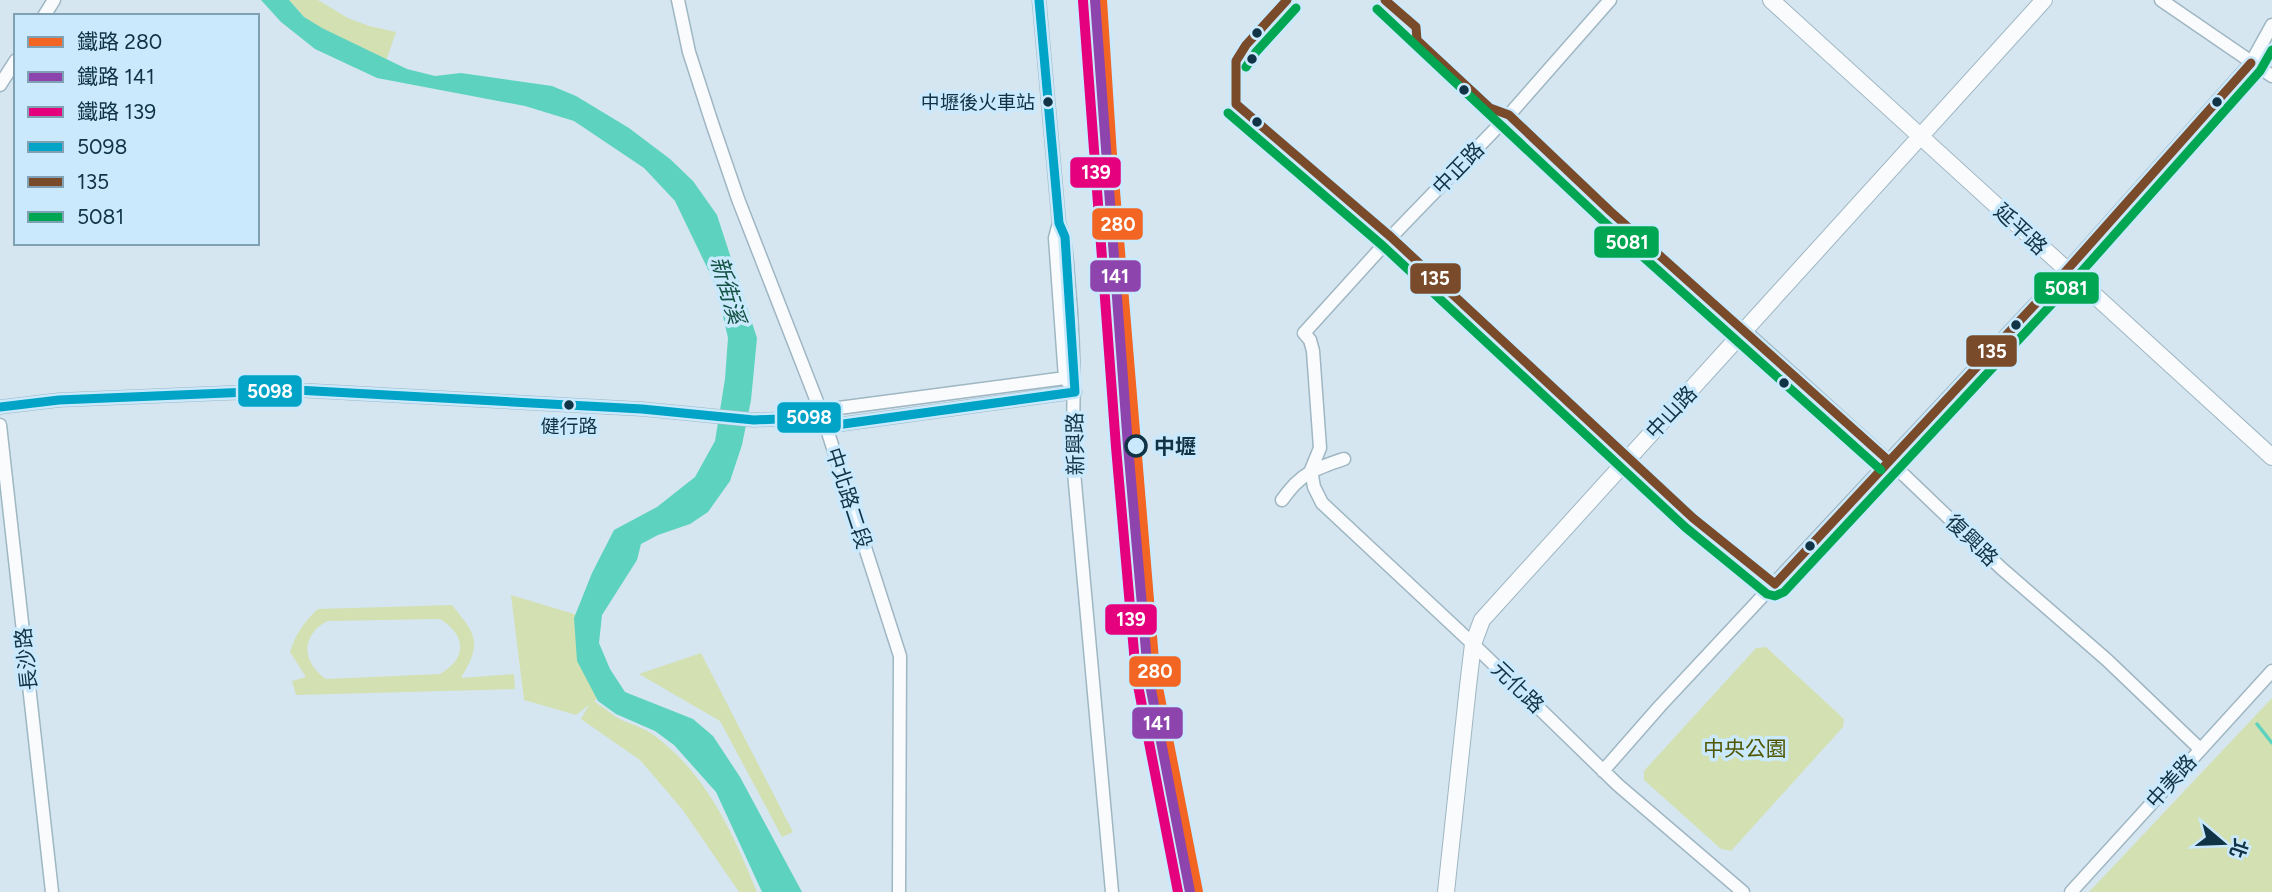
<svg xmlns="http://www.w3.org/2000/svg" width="2272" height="892" font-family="Figtree,'Noto Sans TC',sans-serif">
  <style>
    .green { fill: #d3e0b2; fill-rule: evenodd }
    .water { fill: #5dd3bf }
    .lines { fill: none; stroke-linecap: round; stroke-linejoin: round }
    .stream { stroke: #5dd3bf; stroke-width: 3.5 }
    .minor-casing { stroke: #9fb6c3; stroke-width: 15 }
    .major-casing { stroke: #9fb6c3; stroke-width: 18 }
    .minor { stroke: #f9fbfd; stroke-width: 12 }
    .major { stroke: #f9fbfd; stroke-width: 16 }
    .bus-1-casing { stroke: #cae9fc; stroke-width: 14 }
    .bus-2-casing { stroke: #cae9fc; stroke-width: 14 }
    .bus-3-casing { stroke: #cae9fc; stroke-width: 14 }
    .bus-1 { stroke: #01a3c7; stroke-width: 9 }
    .bus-2 { stroke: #7a4b2a; stroke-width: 9 }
    .bus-3 { stroke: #00a651; stroke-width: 9 }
    .rail-1-casing { stroke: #cae9fc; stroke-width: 16 }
    .rail-2-casing { stroke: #cae9fc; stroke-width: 16 }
    .rail-3-casing { stroke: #cae9fc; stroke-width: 16 }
    .rail-1 { stroke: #f26522; stroke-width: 10 }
    .rail-2 { stroke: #8e44ad; stroke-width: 10 }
    .rail-3 { stroke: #e5007d; stroke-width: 10 }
    .bus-dot { fill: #103446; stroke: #cae9fc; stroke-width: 2.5 }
    .stop-dot { fill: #cae9fc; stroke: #103446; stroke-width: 3.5 }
    .labels { text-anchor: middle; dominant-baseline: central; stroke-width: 7; stroke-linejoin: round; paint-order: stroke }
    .bus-label { font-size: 19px; fill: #103446; stroke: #cae9fc; text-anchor: end }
    .street-label { font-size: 21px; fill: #103446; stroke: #cae9fc }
    .stop-label { font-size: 21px; font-weight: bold; fill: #103446; stroke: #cae9fc; text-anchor: start }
    .park-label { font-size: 21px; fill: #515700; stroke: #cae9fc }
    .water-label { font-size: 23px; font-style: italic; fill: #125143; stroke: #cae9fc }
    .line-badge { stroke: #cae9fc; stroke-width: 2.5 }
    .badge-label { font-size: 19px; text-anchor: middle; font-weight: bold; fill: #fff }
  </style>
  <rect width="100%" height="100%" fill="#d5e6f1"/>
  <!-- green -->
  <path class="green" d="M289 0H318L348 18 369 26 396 32 384 67 351 55 304 17Z
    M511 595 584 617 604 693 594 701C601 706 609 712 616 717 628 724 644 727 655 736 707 775 733 833 757 892H739L682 809 640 760 581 719 589 705 576 715 524 700Z
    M452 605C477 636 482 642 461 678L514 674 515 689 296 695 292 681 306 677 290 652C296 633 304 622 318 609ZM440 619C467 636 467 658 440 674L326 679C301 661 301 636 327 621Z
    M1766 647 1844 719 1843 727 1731 851 1721 849 1644 780V771L1756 648Z
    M701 653 793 832 782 837 720 721 639 674Z
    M2272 698V892H2089Z"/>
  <!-- water -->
  <path class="water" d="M261 0H289L304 17 322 28 407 69 435 76 461 73 552 86 576 96 629 128 670 159 693 181 717 215 757 338 751 400 742 445 730 481 708 512 690 524 658 535 641 544 637 560 602 615 599 643 610 669 625 692 693 719 713 736 740 777 802 892H762L716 792 674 745 655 731 616 714 598 701 577 661 574 618 592 573 614 530 657 507 695 477 715 441 725 379 728 338 716 286 675 201 644 168 574 121 525 106 377 78 315 49 281 22Z"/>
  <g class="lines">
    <!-- stream -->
    <path class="stream" d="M2257 724 2272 743"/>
    <!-- minor casing -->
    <g class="minor-casing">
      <path id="minor" d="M678 0 689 52 712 123 738 199 823 417 900 656 899 892
        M1039 0 1059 223 1055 238 1065 378 1075 392
        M2161 0 2272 76
        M44 16 54 0
        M0 85 16 60
        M1059 223C1067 243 1067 266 1069 287 1074 342 1075 395 1072 450L1112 892
        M1745 331 1906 477 2001 568 2107 660 2200 749
        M0 407 59 400 296 390 642 409 754 420 823 417 836 425 1075 392
        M823 417 831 409 1073 377
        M0 425 52 892
        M1311 470 1314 487 1322 503 1473 644 1618 785 1743 892
        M1311 470 1320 448 1313 351 1310 340 1304 333 1391 237 1509 115 1610 0
        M1282 500C1301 473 1314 469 1344 459
        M1603 771 1660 706 2066 271 2251 63 2272 25
        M2071 892 2272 671"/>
    </g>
    <!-- major casing -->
    <g class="major-casing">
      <path id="major" d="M1771 0 2272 457
        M1446 892 1468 686 1473 644 1482 620 2044 0"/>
    </g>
    <!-- minor -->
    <use href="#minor" class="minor"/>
    <!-- major -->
    <use href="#major" class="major"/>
    <!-- bus-1 casing -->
    <g class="bus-1-casing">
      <path id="bus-1" d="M1039 0 1059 223 1065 237 1075 392
        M0 407 59 400 296 390 642 409 754 420 823 417 836 425 1075 392"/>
    </g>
    <!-- bus-2 casing -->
    <g class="bus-2-casing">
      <path id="bus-2" d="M1287 0 1246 45 1236 61V104L1391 237 1693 518 1775 584 2066 271 2251 63
        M1385 0 1416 27 1417 40 1490 108 1509 115 1610 211 1889 461"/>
    </g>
    <!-- bus-3 casing -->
    <g class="bus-3-casing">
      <path id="bus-3" d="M1377 9 1602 220 1881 470
        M1246 67 1256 52 1296 8
        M1228 113 1383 246 1685 527 1767 594 1775 596 1784 592 2075 279 2260 71 2272 50"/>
    </g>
    <!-- bus-1 -->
    <use href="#bus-1" class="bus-1"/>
    <!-- bus-2 -->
    <use href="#bus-2" class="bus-2"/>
    <!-- bus-3 -->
    <use href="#bus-3" class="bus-3"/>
    <!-- rail-1 casing -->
    <g class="rail-1-casing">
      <path id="rail-1" d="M1102 0 1112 155 1155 672 1198 892"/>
    </g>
    <!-- rail-2 casing -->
    <g class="rail-2-casing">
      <path id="rail-2" d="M1095 0 1128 446 1148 674 1190 892"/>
    </g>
    <!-- rail-3 casing -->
    <g class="rail-3-casing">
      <path id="rail-3" d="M1083 1 1116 447 1136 675 1178 892"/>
    </g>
    <!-- rail-1 -->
    <use href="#rail-1" class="rail-1"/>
    <!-- rail-2 -->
    <use href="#rail-2" class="rail-2"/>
    <!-- rail-3 -->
    <use href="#rail-3" class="rail-3"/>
  </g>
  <!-- markers -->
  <g class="bus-dot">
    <circle cx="1257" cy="33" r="6"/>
    <circle cx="1252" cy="59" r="6"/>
    <circle cx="1464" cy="90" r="6"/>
    <circle cx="1048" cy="102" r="6"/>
    <circle cx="2217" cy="102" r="6"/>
    <circle cx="1257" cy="122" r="6"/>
    <circle cx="2016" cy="325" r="6"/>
    <circle cx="1784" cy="383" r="6"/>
    <circle cx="569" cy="405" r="6"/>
    <circle cx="1810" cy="546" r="6"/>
  </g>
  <circle class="stop-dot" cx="1136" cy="446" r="10"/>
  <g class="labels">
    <!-- bus labels -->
    <g class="bus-label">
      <text x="1035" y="102">中壢後火車站</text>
      <text x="569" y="426" text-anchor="middle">健行路</text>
    </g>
    <!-- street labels -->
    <g class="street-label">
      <text transform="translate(1458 168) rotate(-46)">中正路</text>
      <text transform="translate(2021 229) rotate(43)">延平路</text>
      <text transform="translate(1671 412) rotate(-47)">中山路</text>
      <text transform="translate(1075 444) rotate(-91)">新興路</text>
      <text transform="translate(849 498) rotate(72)">中北路二段</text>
      <text transform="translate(1972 540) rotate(44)">復興路</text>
      <text transform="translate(26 659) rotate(-96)">長沙路</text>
      <text transform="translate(1518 687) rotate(44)">元化路</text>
      <text transform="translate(2171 781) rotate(-48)">中美路</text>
    </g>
    <!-- stop labels -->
    <g class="stop-label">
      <text x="1154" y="446">中壢</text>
    </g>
    <!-- park labels -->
    <g class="park-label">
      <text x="1745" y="748">中央公園</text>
    </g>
    <!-- water labels -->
    <g class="water-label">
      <text transform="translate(728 290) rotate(74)">新街溪</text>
    </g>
  </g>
  <g class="line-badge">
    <rect x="1069" y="156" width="53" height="33" rx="7" fill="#e5007d"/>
    <rect x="1091" y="207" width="53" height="34" rx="7" fill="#f26522"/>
    <rect x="1593" y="225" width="67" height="34" rx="7" fill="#00a651"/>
    <rect x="1089" y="259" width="53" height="34" rx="7" fill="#8e44ad"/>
    <rect x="1409" y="262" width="53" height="33" rx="7" fill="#7a4b2a"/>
    <rect x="2033" y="271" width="67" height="34" rx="7" fill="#00a651"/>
    <rect x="1965" y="334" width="53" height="34" rx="7" fill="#7a4b2a"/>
    <rect x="237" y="374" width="66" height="34" rx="7" fill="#01a3c7"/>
    <rect x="776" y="401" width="66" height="33" rx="7" fill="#01a3c7"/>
    <rect x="1104" y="603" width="54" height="33" rx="7" fill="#e5007d"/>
    <rect x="1128" y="655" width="54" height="33" rx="7" fill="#f26522"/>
    <rect x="1131" y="706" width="53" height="34" rx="7" fill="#8e44ad"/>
  </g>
  <g class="badge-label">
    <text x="1096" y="179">139</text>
    <text x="1118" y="231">280</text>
    <text x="1627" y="249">5081</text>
    <text x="1115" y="283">141</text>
    <text x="1435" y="285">135</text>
    <text x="2066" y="295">5081</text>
    <text x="1992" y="358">135</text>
    <text x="270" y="398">5098</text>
    <text x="809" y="424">5098</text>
    <text x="1131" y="626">139</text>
    <text x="1155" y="678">280</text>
    <text x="1157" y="730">141</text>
  </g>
  <!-- legend -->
  <rect x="14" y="14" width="245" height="231" fill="#cae9fc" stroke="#80a1b3" stroke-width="2"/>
  <rect x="28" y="37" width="35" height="10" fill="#f26522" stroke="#80a1b3" stroke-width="2"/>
  <text x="77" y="49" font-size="21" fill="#103446">鐵路 280</text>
  <rect x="28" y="72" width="35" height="10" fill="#8e44ad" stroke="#80a1b3" stroke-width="2"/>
  <text x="77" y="84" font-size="21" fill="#103446">鐵路 141</text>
  <rect x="28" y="107" width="35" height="10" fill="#e5007d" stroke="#80a1b3" stroke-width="2"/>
  <text x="77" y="119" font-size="21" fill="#103446">鐵路 139</text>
  <rect x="28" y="142" width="35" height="10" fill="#01a3c7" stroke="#80a1b3" stroke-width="2"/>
  <text x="77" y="154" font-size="21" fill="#103446">5098</text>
  <rect x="28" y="177" width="35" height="10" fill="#7a4b2a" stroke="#80a1b3" stroke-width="2"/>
  <text x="77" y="189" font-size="21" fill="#103446">135</text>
  <rect x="28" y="212" width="35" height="10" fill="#00a651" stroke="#80a1b3" stroke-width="2"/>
  <text x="77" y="224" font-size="21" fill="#103446">5081</text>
  <!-- north arrow -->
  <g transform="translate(2223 843) rotate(109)" stroke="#cae9fc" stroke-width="5" paint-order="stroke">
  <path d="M0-5L12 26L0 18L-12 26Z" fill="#103446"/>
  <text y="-10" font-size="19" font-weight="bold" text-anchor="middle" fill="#103446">北</text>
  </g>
</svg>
